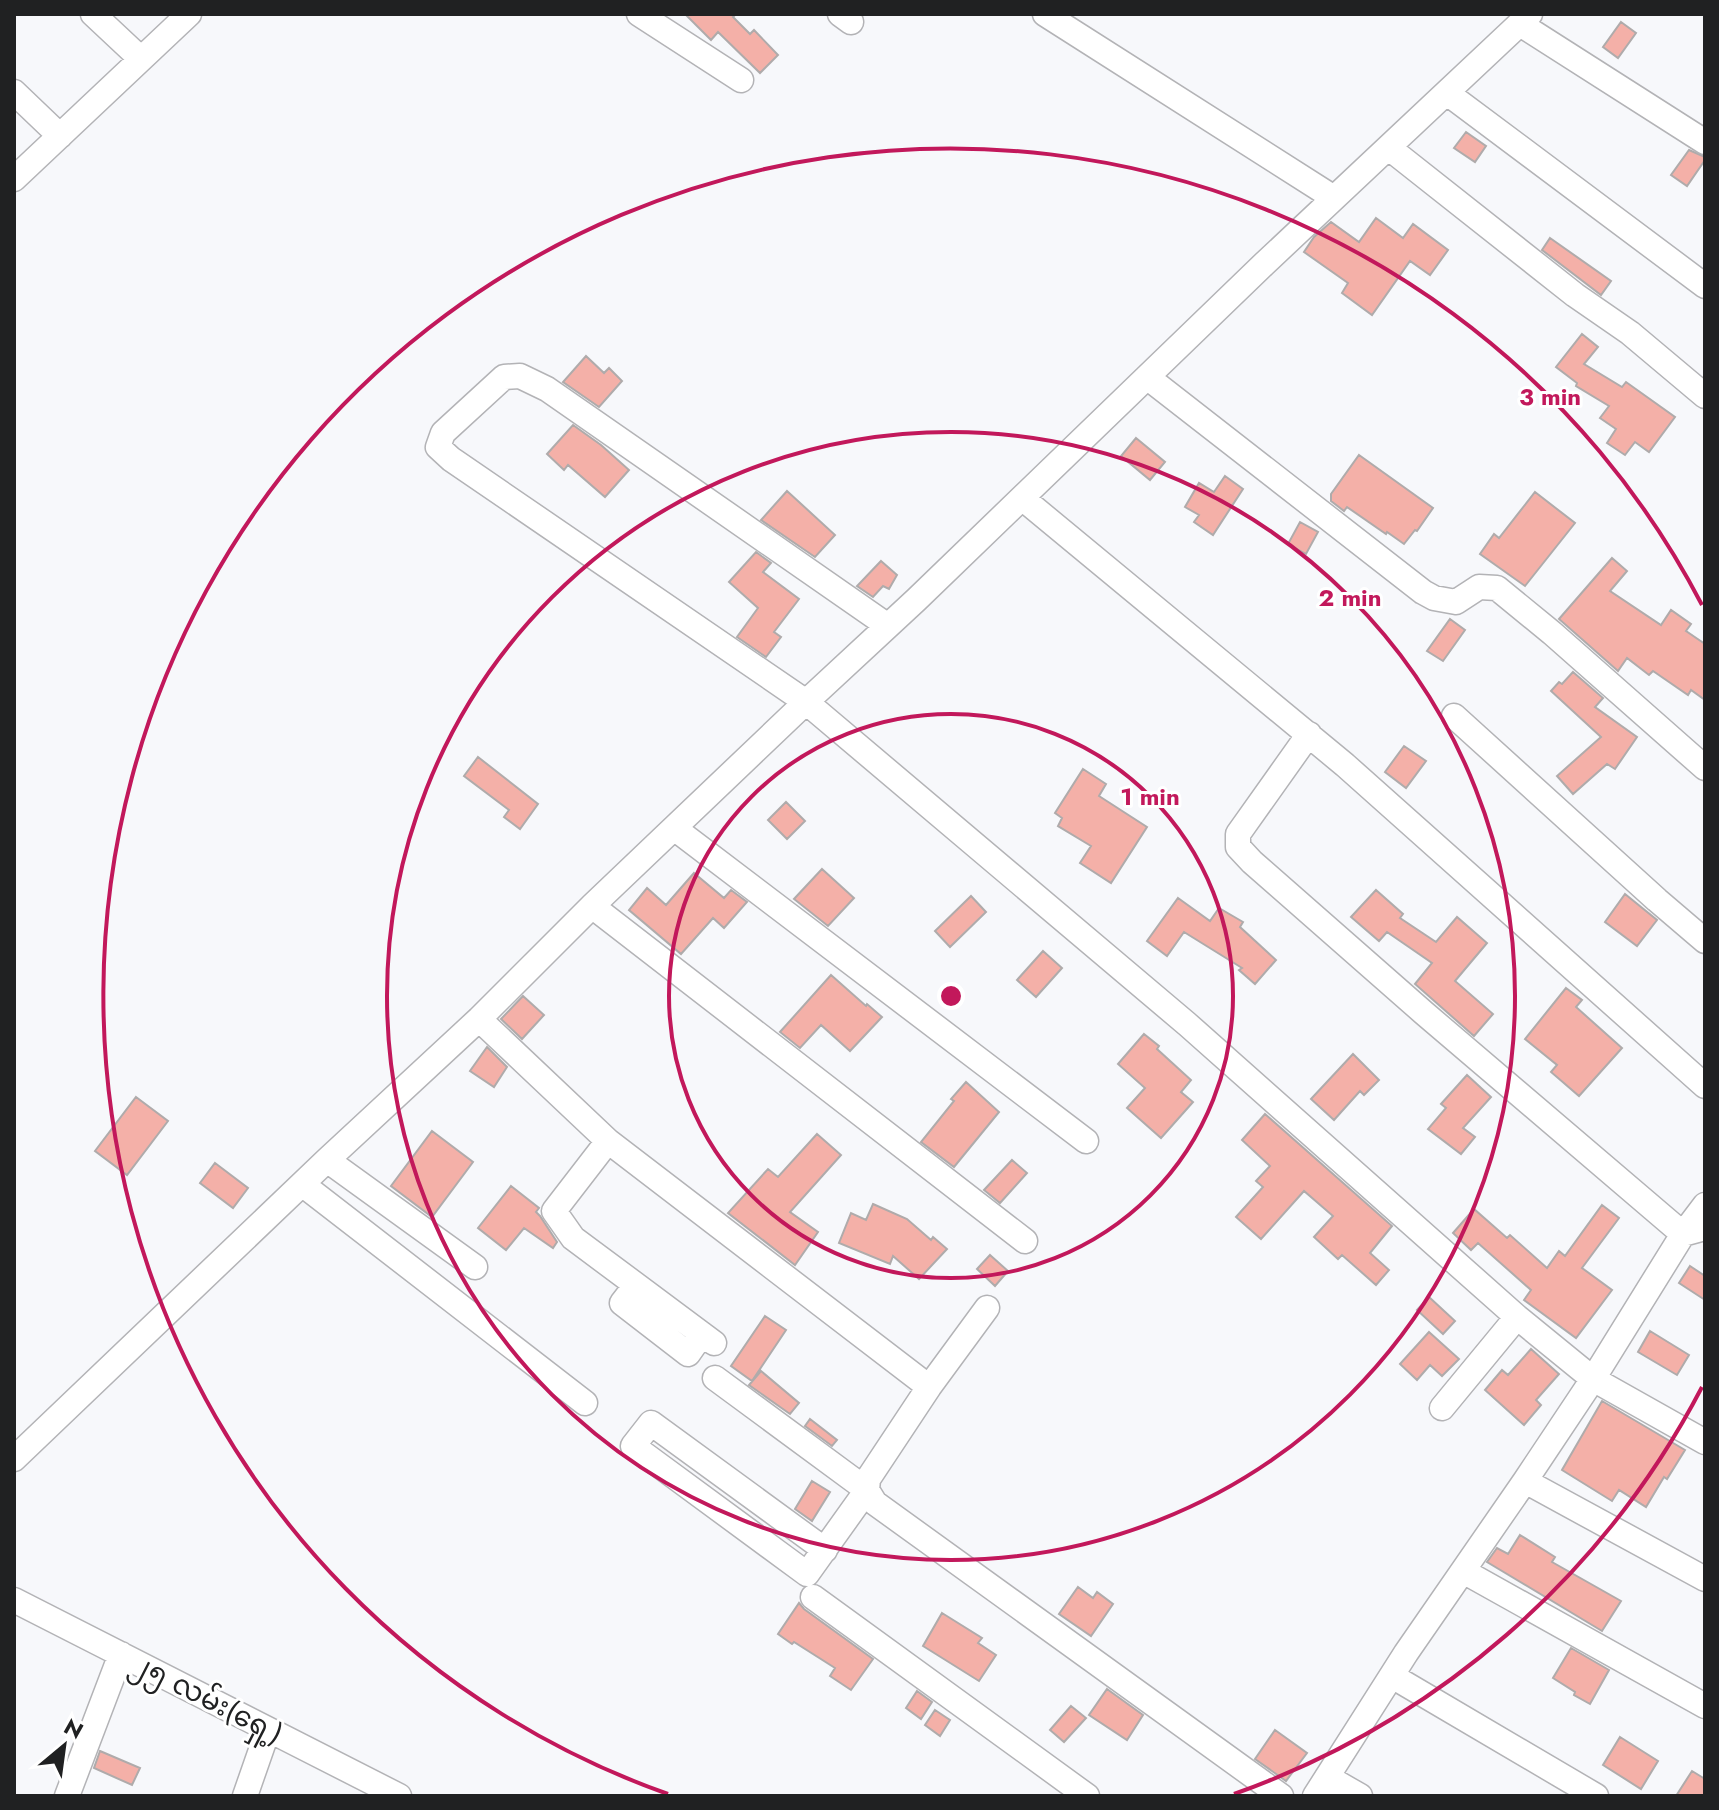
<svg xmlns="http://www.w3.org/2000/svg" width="1719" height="1810" font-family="Jost,'Noto Sans Myanmar',sans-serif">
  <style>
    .building { fill: #f4b0a8; stroke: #afabab; stroke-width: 2 }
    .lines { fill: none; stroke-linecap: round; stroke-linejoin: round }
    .minor-casing { stroke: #b3b3b6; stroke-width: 27 }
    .minor { stroke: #fff; stroke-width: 24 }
    .ring { fill: none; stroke: #c2185b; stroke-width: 4 }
    .labels { text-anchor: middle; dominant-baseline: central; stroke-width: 6; stroke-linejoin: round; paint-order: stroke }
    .street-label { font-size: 28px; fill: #202122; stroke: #fff }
    .centre { fill: #c2185b; stroke: #fff; stroke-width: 4 }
    .ring-label { font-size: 24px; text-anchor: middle; font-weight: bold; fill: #c2185b; stroke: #fff; stroke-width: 6; stroke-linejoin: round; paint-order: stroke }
  </style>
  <rect width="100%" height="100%" fill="#f7f8fb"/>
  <!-- building -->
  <path class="building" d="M685 14H736L733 17 750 34 754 30 778 55 760 73 718 32 711 40Z
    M1621 22 1636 33 1618 58 1603 47Z
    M1466 132 1486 146 1475 162 1454 148Z
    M1689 150 1705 157V160L1687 186 1671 175Z
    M1376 218 1403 238 1413 224 1448 250 1430 275 1410 261 1372 315 1342 293 1348 283 1304 252 1314 237 1331 222 1359 242Z
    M1550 238 1611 281 1601 295 1542 250Z
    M1582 334 1598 347 1584 364 1622 387 1626 382 1675 417 1649 452 1635 442 1625 455 1607 443 1616 429 1600 418 1609 406 1576 386 1577 383 1556 367Z
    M586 356 604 373 609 368 622 381 599 407 563 382Z
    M573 425 601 445 629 470 605 497 568 465 564 470 547 454Z
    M1136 438 1165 462 1150 480 1121 456Z
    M1359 455 1433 508 1417 531 1415 530 1404 544 1387 532 1386 534 1347 507 1344 511 1331 501V494Z
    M1225 476 1243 489 1213 535 1194 522 1199 515 1185 507 1199 483 1214 492Z
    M787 491 835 535 815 557 761 520Z
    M1535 492 1575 523 1525 586 1480 554 1494 534 1499 538Z
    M1300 522 1318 532 1306 554 1288 544Z
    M756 552 771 563 763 572 799 599 774 632 781 637 766 657 737 637 758 608 729 582Z
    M1612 558 1627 571 1610 591 1661 625 1671 610 1691 624 1686 631 1705 644V700L1691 690 1688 695 1653 671 1649 675 1627 658 1618 671 1559 619Z
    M881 561 897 575 889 589 883 586 873 597 857 586Z
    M1450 619 1465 630 1443 661 1427 651Z
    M1573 672 1603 698 1595 707 1637 737 1615 769 1607 764 1573 794 1557 776 1601 737 1551 691 1559 682 1562 684Z
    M1404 746 1426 761 1406 788 1385 772Z
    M478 757 538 804 520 829 504 817 509 810 464 776Z
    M1083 769 1106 784 1099 796 1147 827 1111 883 1080 863 1091 846 1058 826 1062 818 1055 813Z
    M786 802 805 821 787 839 768 820Z
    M822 869 854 898 828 926 794 899Z
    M694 873 724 898 731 890 747 902 724 928 713 918 681 954 629 910 647 888 666 905Z
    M1376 890 1403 914 1400 918 1436 942 1457 917 1487 943 1455 981 1493 1014 1474 1036 1415 984 1432 963 1387 932 1379 941 1351 917Z
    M1625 894 1657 920 1637 946 1605 922Z
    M971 896 986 912 950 947 935 931Z
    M1178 898 1210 921 1219 908 1243 922 1240 927 1276 960 1255 984 1239 970 1242 968 1184 932 1167 956 1147 941Z
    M1043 951 1062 968 1036 997 1017 980Z
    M831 975 866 1006 867 1004 882 1017 850 1051 821 1025 800 1048 780 1032Z
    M1566 988 1582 1000 1576 1007 1622 1048 1579 1096 1551 1072 1557 1065 1525 1039Z
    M523 996 544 1015 522 1039 501 1019Z
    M1144 1034 1159 1046 1157 1049 1191 1080 1181 1092 1193 1102 1161 1138 1127 1108 1145 1088 1118 1064Z
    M487 1047 507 1067 494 1087 470 1071Z
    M1353 1054 1379 1080 1364 1095 1360 1091 1334 1120 1311 1099Z
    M1467 1075 1491 1097 1463 1128 1475 1137 1461 1154 1428 1129 1446 1108 1441 1104Z
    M966 1082 999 1112 954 1167 921 1142 954 1101 951 1099Z
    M136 1097 168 1121 127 1175 95 1151Z
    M1265 1114 1392 1226 1370 1253 1389 1270 1376 1285 1342 1255 1338 1259 1314 1237 1333 1216 1304 1191 1261 1239 1236 1217 1263 1187 1256 1181 1270 1166 1242 1140Z
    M432 1131 473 1162 432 1217 391 1186Z
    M817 1134 841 1155 790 1212 818 1232 795 1265 728 1213 768 1169 778 1177Z
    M1012 1160 1027 1173 1000 1203 984 1190Z
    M215 1163 248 1188 233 1208 200 1183Z
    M511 1186 539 1208 536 1212 540 1216 557 1242 553 1248 524 1228 506 1250 478 1228Z
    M873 1204 907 1219 931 1240 933 1237 947 1249 919 1279 893 1256 890 1264 839 1243 851 1213 866 1220Z
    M1602 1205 1619 1218 1582 1268 1612 1290 1576 1338 1524 1300 1531 1290 1478 1243 1471 1250 1453 1233 1474 1209 1507 1238 1510 1235 1547 1268 1559 1251 1565 1256Z
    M990 1255 1008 1271 995 1286 977 1269Z
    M1690 1266 1705 1276V1300L1679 1283Z
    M1429 1297 1455 1321 1443 1334 1417 1310Z
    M765 1316 786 1330 752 1381 731 1366Z
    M1650 1331 1689 1355 1677 1375 1638 1352Z
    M1429 1332 1459 1359 1442 1376 1430 1365 1417 1380 1400 1364Z
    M1531 1349 1559 1374 1536 1400 1541 1405 1524 1425 1485 1390 1502 1370 1508 1375Z
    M761 1371 799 1403 790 1414 749 1385Z
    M1602 1401 1685 1450 1667 1479 1664 1477 1646 1507 1619 1490 1612 1501 1562 1470Z
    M810 1419 837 1440 832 1446 805 1426Z
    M812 1481 830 1492 812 1521 795 1509Z
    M1520 1535 1555 1557 1552 1562 1621 1601 1602 1631 1487 1562 1497 1548 1508 1554Z
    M1078 1587 1093 1598 1097 1592 1113 1604 1091 1636 1059 1614Z
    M799 1603 804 1609 873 1659 851 1690 830 1676 835 1668 794 1642 792 1644 778 1634Z
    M942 1613 982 1638 978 1643 996 1655 979 1681 923 1646Z
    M1571 1648 1609 1670 1590 1704 1574 1695 1575 1692 1553 1678Z
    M1107 1689 1143 1715 1127 1740 1089 1715Z
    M917 1691 932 1702 921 1719 906 1708Z
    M1071 1706 1086 1718 1064 1742 1050 1730Z
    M935 1710 950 1720 940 1736 925 1725Z
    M1275 1730 1307 1753 1286 1781 1255 1759Z
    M1620 1737 1658 1761 1641 1789 1603 1765Z
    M100 1751 140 1768 132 1785 94 1768Z
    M1692 1771 1705 1779V1796H1676Z"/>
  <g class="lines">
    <!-- minor casing -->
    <g class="minor-casing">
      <path id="minor" d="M93 14 141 59
        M639 14 741 80
        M840 14 851 22
        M1045 14 1334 198
        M1520 24 1705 142
        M14 92 60 136
        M1447 93 1705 286
        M1389 148 1575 295 1630 333 1705 396
        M14 179 189 14
        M1147 377 1423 592 1434 598 1456 602 1479 587 1497 588 1552 633 1705 768
        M1022 498 1345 765 1705 1086
        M888 626 547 389 520 376 504 377 443 433 438 447 451 459 806 702 1187 1024 1517 1317 1593 1379 1705 1442
        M1454 716 1657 900 1705 941
        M1309 734 1238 834V847L1252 862 1424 1013 1683 1234 1705 1228
        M674 828 1086 1141
        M592 906 1025 1241
        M479 1019 608 1141 929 1387
        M608 1141 554 1211 573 1238 714 1343
        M327 1160 475 1267
        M302 1184 585 1403
        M636 1285 622 1303 688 1354 702 1334
        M987 1308 929 1387 868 1479 867 1490 875 1503 1281 1796
        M715 1378 867 1490 807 1574 633 1446 651 1423 825 1550
        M1442 1408 1517 1317
        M14 1459 327 1160 479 1019 592 906 806 702 916 600 1264 264 1530 14
        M1525 1481 1705 1579
        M1463 1571 1705 1706
        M813 1597 1087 1796
        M14 1600 399 1796
        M1392 1676 1596 1796
        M1327 1777 1360 1796
        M67 1796 121 1654
        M245 1796 268 1730
        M1315 1796 1406 1653 1525 1481 1593 1379 1683 1234 1705 1205"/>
    </g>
    <!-- minor -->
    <use href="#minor" class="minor"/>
  </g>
  <!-- distance rings -->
  <g class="ring">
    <circle cx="951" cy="996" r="282"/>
    <circle cx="951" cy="996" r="564"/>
    <path d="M1702 1387A847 847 0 0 1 1234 1794M668 1794A847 847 0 1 1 1702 605"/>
  </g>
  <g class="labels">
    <!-- street labels -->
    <g class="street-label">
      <text transform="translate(207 1698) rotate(27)">၂၅ လမ်း(ရှေ့)</text>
    </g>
  </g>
  <circle cx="951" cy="996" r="12" class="centre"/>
  <g class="ring-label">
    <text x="1550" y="405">3 min</text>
    <text x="1350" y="606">2 min</text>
    <text x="1150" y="805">1 min</text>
  </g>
  <!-- border -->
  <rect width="1719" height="1810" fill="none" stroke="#202122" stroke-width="32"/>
  <!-- north arrow -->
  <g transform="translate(64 1746) rotate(29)" stroke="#ffffff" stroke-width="6" paint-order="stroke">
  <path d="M0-6L14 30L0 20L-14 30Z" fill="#202122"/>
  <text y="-12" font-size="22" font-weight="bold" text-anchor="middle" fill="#202122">N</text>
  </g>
</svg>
